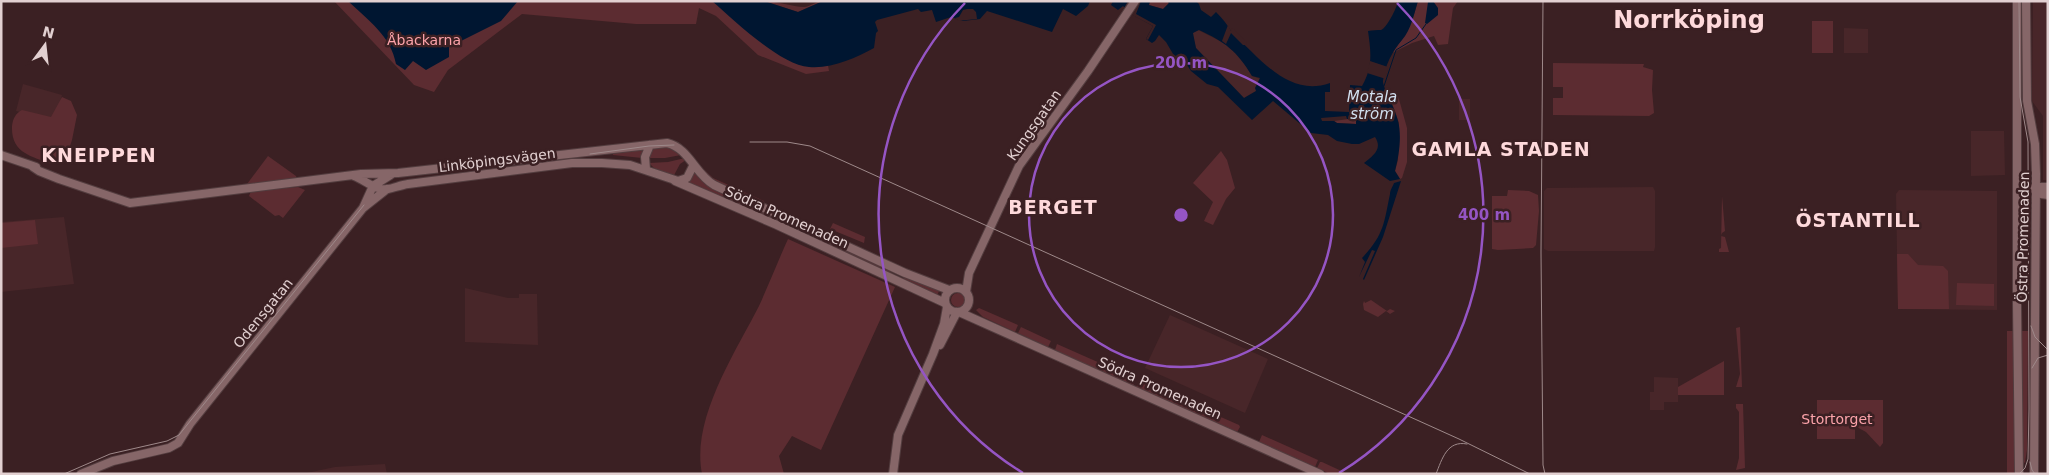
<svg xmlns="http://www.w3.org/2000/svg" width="2049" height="475" font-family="'DejaVu Sans',sans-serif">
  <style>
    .built { fill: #482629 }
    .green { fill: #5c2c31 }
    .water { fill: #001631; fill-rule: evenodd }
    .pier { fill: #3b2023 }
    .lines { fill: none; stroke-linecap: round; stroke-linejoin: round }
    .stream { stroke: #001631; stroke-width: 1 }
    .secondary-casing { stroke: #533d3f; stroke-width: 10 }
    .secondary { stroke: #866668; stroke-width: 8 }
    .tram { stroke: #9e898a; stroke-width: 1 }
    .ring { fill: none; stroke: #9555c4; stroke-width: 2.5 }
    .labels { text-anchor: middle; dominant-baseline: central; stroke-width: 5; stroke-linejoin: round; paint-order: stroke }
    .park-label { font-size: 14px; fill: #fca3aa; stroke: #3b2023 }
    .street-label { font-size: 14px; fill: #e2d0d1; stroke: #3b2023 }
    .water-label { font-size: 15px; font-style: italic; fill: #d1dfef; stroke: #3b2023 }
    .district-label { font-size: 19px; font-weight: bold; letter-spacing: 1px; fill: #fed9db; stroke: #3b2023 }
    .town-label { font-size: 24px; font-weight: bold; fill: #fed9db; stroke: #3b2023 }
    .centre { fill: #9555c4; stroke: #3b2023; stroke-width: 2.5 }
    .ring-label { font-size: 15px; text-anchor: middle; font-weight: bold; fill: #9555c4; stroke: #3b2023; stroke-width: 5; stroke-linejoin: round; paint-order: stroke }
  </style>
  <rect width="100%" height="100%" fill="#3b2023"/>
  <!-- built -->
  <path class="built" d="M2033 1H2048V180H2043V116L2032 101Z
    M1844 28 1868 29V53H1844Z
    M1198 30 1226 44 1242 59 1252 76 1260 79 1256 91 1244 98 1243 97 1196 48 1192 33Z
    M23 84 62 95 55 121 16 111Z
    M1459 99H1470V120H1459Z
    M1971 131H2004L2005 175 1971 176Z
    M1653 187 1655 191V247L1654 251H1548L1544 249V191L1547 188Z
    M1899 190 1997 191V310L1898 309 1896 194Z
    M64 217 74 284 1 292V222Z
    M465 288 508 298H519V294H537L538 345 465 342Z
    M1170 315 1268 359 1245 413 1145 368Z
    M1654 377 1678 378V402H1664V410H1650V392H1654Z
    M385 464 387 474H302L335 467Z"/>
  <!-- green -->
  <path class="green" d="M334 1H723L827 60 829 71 806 74 758 55 716 16 699 8 696 24H636L522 14 448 70 434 92 414 85Z
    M764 1C778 1 792 7 804 7 810 7 816 1 823 1L798 12Z
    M1150 1H1167L1169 3 1163 9 1149 5Z
    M1418 1H1458L1453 8 1448 44 1438 45 1434 36 1412 43 1392 53 1398 43 1401 41 1414 14Z
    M1812 21H1833V53H1812Z
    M1553 63 1644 64 1643 67 1653 70 1652 90 1654 113 1649 116 1553 115V98H1563V87H1553Z
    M1397 92 1407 128V162L1402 178 1400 179 1395 171 1398 160 1399 123 1389 95Z
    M62 97 71 101 77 115 72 140 66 158 52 164C31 156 11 153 12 126 13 118 16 113 22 110L51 117Z
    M1356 118 1357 124 1337 123 1334 121Z
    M667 147 681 155 665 158H648L653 148Z
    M645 148 642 158 613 155 612 152Z
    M1221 151 1227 160 1235 188 1226 199 1213 225 1204 221 1213 202 1193 183Z
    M268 156 296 176 297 179 247 184Z
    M685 158 686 160 680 164 673 177 654 168 649 163 668 162Z
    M693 159 713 178 764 201 763 204 722 186 708 177Z
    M694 171 709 186 778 218 776 224 685 182Z
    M298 187 305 190 283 218 279 215 275 216 249 196 251 191Z
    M1508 190 1529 191 1538 195 1539 211 1536 245 1533 248 1498 250 1492 249V196H1507Z
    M1722 196 1725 231 1722 233 1721 236 1725 237 1729 252H1719V249L1721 248Z
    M35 220 38 244 1 248V223Z
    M833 223 865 237 864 243 830 229Z
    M798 227 890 268V273L887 274 796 232Z
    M788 239 895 287 821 450 792 436 779 456 784 474H702C691 419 735 353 759 306 769 284 778 261 788 239Z
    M1897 254H1908L1918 265 1943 266 1948 271 1949 309H1898Z
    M905 275 939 291 937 296 903 280Z
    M1957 283 1994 284V306L1956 305Z
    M951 300a7 7 0 1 1 14 0a7 7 0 1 1-14 0Z
    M1371 300 1387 311 1390 309 1395 311 1390 314 1386 311 1378 317 1364 310 1363 304 1364 301 1365 303Z
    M979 308 1018 325 1015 332 983 317 976 310Z
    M1021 327 1051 341 1048 347 1018 333Z
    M1740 327 1742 387H1736L1740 374 1736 328Z
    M2007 331H2015L2017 473 2007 474Z
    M2019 331H2028L2027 450 2025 462 2021 468Z
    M1057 344 1136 379 1133 386 1055 350Z
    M1724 361V395H1678V387Z
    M1139 381 1239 425 1240 427 1237 432 1136 387Z
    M1817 400H1883V443L1880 447 1866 432 1855 426V439H1817Z
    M1736 404H1743L1745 468 1736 470 1739 458V412L1736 408Z
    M1262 435 1318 460 1315 467 1259 442Z
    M1320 462H1322L1348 474H1330L1317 468Z"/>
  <!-- water -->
  <path class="water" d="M348 1H518L501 21 449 47V57L426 70 413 61 405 70 396 64C391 36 368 20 348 1Z
    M712 1H764L798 12 823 1H1090L1088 6 1076 16 1063 9 1052 32 987 11 980 19 963 21 951 17 936 22 932 10 921 12 918 9 877 20 875 22 878 31 876 33 874 48C855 58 832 69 809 67 780 65 734 20 712 1Z
    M1113 1H1150L1149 5 1163 9 1169 3 1167 1H1196L1199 4 1201 10 1211 17 1216 12C1222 18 1228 25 1232 33 1260 58 1289 98 1330 83V92H1325V111L1349 112 1350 85 1362 86C1373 67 1371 52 1368 31 1373 30 1377 30 1381 30 1386 29 1397 8 1398 1H1418C1414 14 1411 30 1402 40 1392 52 1385 65 1383 81 1382 86 1396 110 1398 121 1402 136 1399 156 1395 171L1400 179 1390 181 1364 163C1373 156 1383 149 1375 137L1359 144H1352L1337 141 1328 135 1311 133 1273 101 1252 120 1218 87 1207 84 1191 71 1185 62 1176 59 1166 42 1159 35 1155 41 1152 43 1146 39 1153 26 1133 15 1123 6 1118 10 1111 5ZM1199 30C1225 42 1237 51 1252 76L1260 78 1255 88 1256 91 1244 98 1243 97 1196 48 1193 33ZM1346 116 1347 119 1356 118V124L1337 123 1334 121H1322L1321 118Z
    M1433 1 1438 8V15L1427 24 1425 23 1428 2Z
    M1401 181 1383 237 1364 280 1363 279 1375 251 1372 250 1359 277 1365 262 1362 258C1384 235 1384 223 1390 194 1390 190 1393 186 1394 183Z"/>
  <!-- pier -->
  <path class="pier" d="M1128 1H1141L1136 14 1156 25 1148 40 1146 39 1153 26 1132 15 1131 16 1123 10Z
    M967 9H973L976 12 977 19 957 21 958 20 955 18 959 17 963 10Z
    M1228 25 1231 31 1232 28 1247 42 1246 45H1243L1231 33 1226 44 1222 41Z
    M1370 61 1388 67 1386 79 1367 73Z"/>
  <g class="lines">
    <!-- stream -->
    <path class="stream" d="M1384 86 1396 50 1416 38 1426 24"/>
    <!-- secondary casing -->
    <g class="secondary-casing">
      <path id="secondary" d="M2017 1V304L2019 474
        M2026 1 2027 101 2035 144 2036 174 2034 474
        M1 155 36 167
        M33 167 39 171 59 179 130 203 361 174 398 173 667 143C689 148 695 174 714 185L905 273 949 290
        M646 169 645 157 650 145
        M354 176C365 180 376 191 388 189 394 188 401 185 408 184L572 163H602L630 165 678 181 687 178 693 166
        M675 181 777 225 945 303
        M2018 186 2035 189 2041 194 2048 195
        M2035 189 2039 187H2048
        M363 208 387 189
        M945 300a12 12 0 1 1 24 0a12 12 0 1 1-24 0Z
        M966 292 969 273 1019 166 1088 71 1135 1
        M959 312 1320 474
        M940 345 957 312
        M81 474 113 461 169 448 178 443 190 424 363 208 373 186 392 174
        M893 474 898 435 933 354 944 324 947 307"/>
    </g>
    <!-- secondary -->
    <use href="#secondary" class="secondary"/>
    <!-- tram -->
    <path class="tram" d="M1543 1 1541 252 1543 465 1545 474
      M750 142H787L810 146 1459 439 1530 474
      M590 154 649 146 674 145
      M2031 326 2035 337 2048 350
      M2032 368 2038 358 2048 355
      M2030 462 2032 470 2035 474
      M64 474 110 454 167 441 179 435 364 205
      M1436 474C1442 459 1447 440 1467 444
      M2019 474 2025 468 2028 459 2029 409 2028 142 2020 97 2019 1"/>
  </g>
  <!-- distance rings -->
  <g class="ring">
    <circle cx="1181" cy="215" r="152"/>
    <path d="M1023 473A303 303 0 0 1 965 3M1397 3A303 303 0 0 1 1339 473"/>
  </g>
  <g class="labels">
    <!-- park labels -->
    <g class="park-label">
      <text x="424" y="40">Åbackarna</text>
      <text x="1837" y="419">Stortorget</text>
    </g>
    <!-- street labels -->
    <g class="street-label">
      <text transform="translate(1034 125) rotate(-55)">Kungsgatan</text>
      <text transform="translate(497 160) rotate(-7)">Linköpingsvägen</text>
      <text transform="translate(787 217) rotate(24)">Södra Promenaden</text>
      <text transform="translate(2023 237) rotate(-89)">Östra Promenaden</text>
      <text transform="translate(263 313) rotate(-51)">Odensgatan</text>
      <text transform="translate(1160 388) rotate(24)">Södra Promenaden</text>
    </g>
    <!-- water labels -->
    <g class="water-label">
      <text x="1372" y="97">Motala<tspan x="1372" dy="17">ström</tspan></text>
    </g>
    <!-- district labels -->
    <g class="district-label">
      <text x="1501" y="149">GAMLA STADEN</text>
      <text x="99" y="155">KNEIPPEN</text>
      <text x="1053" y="207">BERGET</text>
      <text x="1858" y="220">ÖSTANTILL</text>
    </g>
    <!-- town labels -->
    <g class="town-label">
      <text x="1689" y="20">Norrköping</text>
    </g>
  </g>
  <circle cx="1181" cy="215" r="8" class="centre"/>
  <g class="ring-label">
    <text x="1181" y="68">200 m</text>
    <text x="1484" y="220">400 m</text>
  </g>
  <!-- border -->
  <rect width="2049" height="475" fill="none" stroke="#e2d0d1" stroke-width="5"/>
  <!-- north arrow -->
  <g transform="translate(45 45) rotate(15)" stroke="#3b2023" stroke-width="4" paint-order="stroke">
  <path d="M0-4L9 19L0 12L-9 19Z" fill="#e2d0d1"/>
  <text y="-8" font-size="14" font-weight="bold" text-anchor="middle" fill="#e2d0d1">N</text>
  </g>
</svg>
